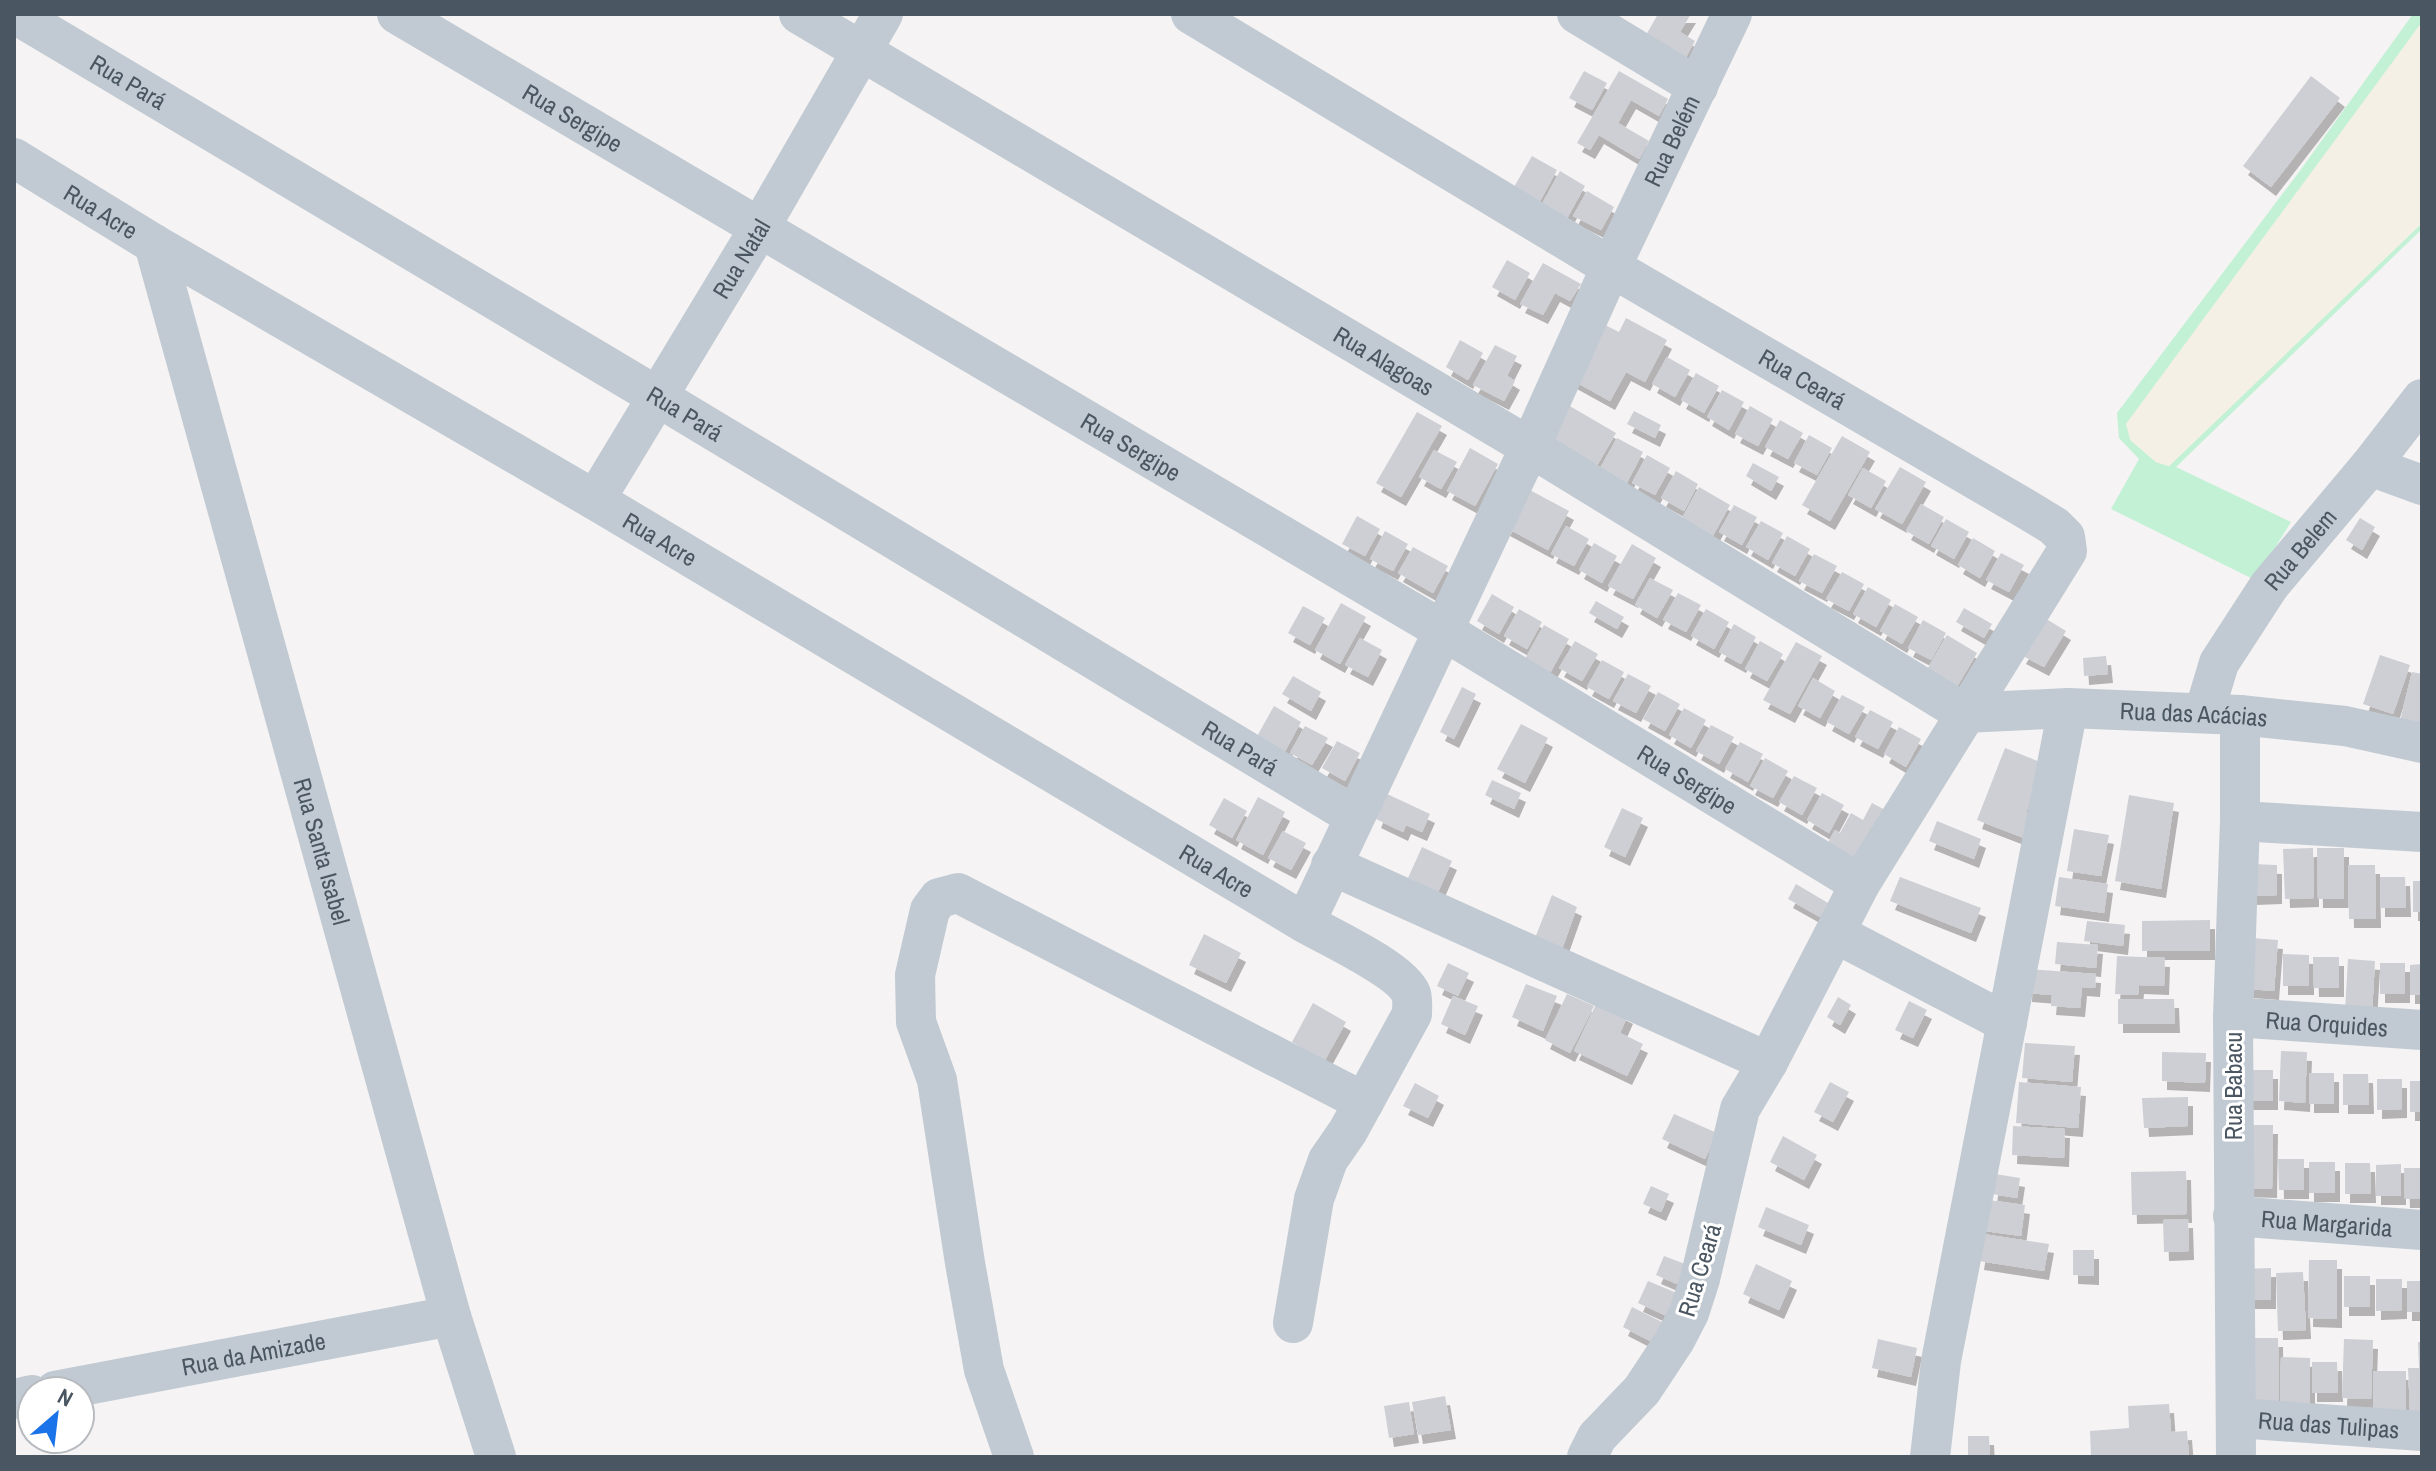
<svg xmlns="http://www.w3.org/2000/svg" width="2436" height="1471" font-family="'Archivo Narrow',sans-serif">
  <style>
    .green { fill: #c3f1d5 }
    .sand { fill: #f5f0e5 }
    .building { fill: #cdcfd5; filter: url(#shadow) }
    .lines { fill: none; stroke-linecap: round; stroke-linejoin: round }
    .minor { stroke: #c1cad2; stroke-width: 40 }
    .labels { text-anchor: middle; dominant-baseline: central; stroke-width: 6; stroke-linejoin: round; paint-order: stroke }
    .street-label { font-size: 24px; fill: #4a5661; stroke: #fff }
  </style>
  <defs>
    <filter id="shadow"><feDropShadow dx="5" dy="9" stdDeviation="0" flood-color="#0004"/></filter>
  </defs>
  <rect width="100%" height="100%" fill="#f5f3f3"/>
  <!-- green -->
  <path class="green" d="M2413 14H2422V22L2130 440 2156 462 2169 466 2422 223V229L2176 467 2291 522 2255 580 2111 509 2139 459 2119 438 2117 413 2299 172Z"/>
  <!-- sand -->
  <path class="sand" d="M2422 22V223L2169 466 2156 462 2130 439 2126 424Z"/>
  <!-- building -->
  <path class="building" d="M1658 14H1691L1680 32 1695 41 1681 66 1641 44Z
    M1584 71 1607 83 1592 110 1569 98Z
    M1619 71 1668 99 1659 116 1631 100 1618 123 1649 141 1639 159 1599 135 1590 150 1577 143Z
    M2311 76 2340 98 2271 187 2243 166Z
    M1532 156 1557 170 1533 214 1507 199Z
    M1560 171 1585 186 1561 229 1536 215Z
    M1587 191 1614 207 1601 230 1573 216Z
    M1507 260 1530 273 1515 300 1492 287Z
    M1543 263 1581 284 1570 301 1555 293 1543 315 1520 304Z
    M1626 318 1667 340 1645 382 1626 372 1610 401 1572 380 1603 324 1619 332Z
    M1460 340 1483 353 1468 380 1446 367Z
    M1495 345 1517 356 1507 376 1515 381 1504 401 1473 385Z
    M1667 357 1690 370 1675 397 1652 384Z
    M1696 373 1719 386 1704 413 1681 400Z
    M1722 390 1744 402 1729 430 1707 417Z
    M1568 405 1616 433 1592 474 1544 447Z
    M1750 406 1773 419 1758 446 1735 434Z
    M1634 411 1661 425 1655 438 1627 424Z
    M1417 412 1442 426 1401 497 1376 483Z
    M1780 420 1803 433 1788 459 1765 447Z
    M1809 435 1832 448 1817 475 1794 463Z
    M1842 436 1870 452 1830 521 1802 505Z
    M1617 438 1643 452 1621 494 1594 479Z
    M1470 448 1498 464 1475 506 1447 491Z
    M1434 450 1457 462 1441 489 1419 477Z
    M1647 455 1670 468 1655 495 1632 483Z
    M1753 463 1779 477 1771 491 1746 476Z
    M1900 467 1926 482 1902 524 1875 509Z
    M1863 468 1886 481 1871 508 1848 495Z
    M1676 471 1698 484 1684 511 1661 498Z
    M1699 487 1730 505 1706 548 1675 531Z
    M1526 488 1569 511 1548 550 1505 527Z
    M1921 504 1944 517 1929 544 1906 531Z
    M1734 505 1757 517 1742 545 1719 532Z
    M1357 516 1380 529 1365 556 1342 544Z
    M2360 518 2375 527 2362 550 2346 540Z
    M1946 519 1969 532 1954 559 1931 546Z
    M1761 521 1783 533 1768 560 1746 547Z
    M1566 526 1589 539 1574 566 1551 554Z
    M1385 531 1408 544 1393 571 1370 559Z
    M1787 536 1810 549 1795 576 1772 563Z
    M1973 538 1995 551 1980 578 1958 565Z
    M1594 543 1617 556 1602 583 1579 570Z
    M1632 544 1656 558 1633 599 1608 586Z
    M1413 547 1448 566 1433 593 1398 573Z
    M2001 553 2024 565 2009 592 1986 580Z
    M1814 554 1837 566 1822 593 1799 581Z
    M1842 572 1864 584 1849 611 1826 599Z
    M1650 578 1673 590 1657 618 1635 605Z
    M1868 587 1891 600 1876 627 1853 614Z
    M1678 593 1701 605 1686 632 1663 620Z
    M1492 594 1514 607 1499 634 1477 621Z
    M1596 601 1624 617 1617 629 1589 613Z
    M1341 603 1366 617 1340 664 1315 650Z
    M1895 604 1918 617 1902 644 1880 631Z
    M1303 606 1325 618 1310 645 1288 633Z
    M1964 608 1992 624 1984 638 1956 622Z
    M1519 609 1542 622 1527 649 1504 636Z
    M1706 609 1729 622 1714 649 1691 636Z
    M2043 617 2066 631 2044 667 2021 655Z
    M1923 620 1946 633 1931 660 1908 648Z
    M1734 624 1756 637 1741 664 1719 652Z
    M1544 625 1569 639 1545 682 1520 668Z
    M1947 635 1977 653 1951 697 1921 680Z
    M1360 638 1382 650 1368 677 1345 665Z
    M1575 641 1598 654 1582 681 1559 668Z
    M1760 641 1783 654 1767 681 1745 669Z
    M1796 642 1822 656 1790 714 1763 700Z
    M2380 655 2410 665 2393 714 2363 704Z
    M2106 656 2108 674 2084 676 2083 658Z
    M1602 660 1624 672 1609 699 1587 687Z
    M2412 672 2422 674V726L2400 721Z
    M1628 674 1651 686 1636 713 1613 701Z
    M1293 676 1321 692 1311 711 1282 694Z
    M1813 678 1835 691 1820 718 1798 706Z
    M1462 687 1476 694 1454 739 1440 732Z
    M1658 692 1680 704 1665 731 1643 719Z
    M1842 695 1865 707 1849 734 1827 722Z
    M1274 706 1301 722 1278 764 1250 749Z
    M1684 708 1706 720 1691 748 1669 735Z
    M1870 710 1893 722 1878 749 1855 737Z
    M1521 724 1548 738 1525 783 1497 769Z
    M1711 725 1734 737 1719 764 1696 751Z
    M1305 726 1328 738 1312 765 1290 753Z
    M1899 727 1921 739 1906 767 1884 754Z
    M1337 741 1360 753 1345 781 1322 768Z
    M1740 742 1763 754 1748 782 1725 769Z
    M2005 748 2045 764 2026 812 2041 819 2032 841 1977 820Z
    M1765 758 1788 771 1773 798 1750 786Z
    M1794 776 1817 788 1802 815 1779 802Z
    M1492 780 1521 793 1514 809 1485 795Z
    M1822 793 1844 805 1829 833 1807 820Z
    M1387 794 1430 814 1422 832 1406 825 1403 832 1376 819Z
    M2129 795 2174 803 2161 889 2115 881Z
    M1258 797 1285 812 1263 855 1236 840Z
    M1224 798 1247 811 1232 838 1209 825Z
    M1872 803 1887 811 1877 830 1871 827 1851 865 1824 850 1835 830 1840 833 1851 813 1863 820Z
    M1622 808 1643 818 1625 857 1604 847Z
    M1937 821 1981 839 1974 859 1929 841Z
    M2074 829 2109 835 2101 876 2067 871Z
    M1283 831 1306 843 1291 870 1268 858Z
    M1422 847 1452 861 1438 892 1408 878Z
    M2313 848 2314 898 2285 899 2283 849Z
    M2317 848H2344V899H2318Z
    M2251 864 2277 865V895L2251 896Z
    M2348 865H2375L2376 919H2349Z
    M1900 877 1981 908 1971 933 1890 901Z
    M2059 877 2108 884 2104 913 2055 906Z
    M2380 877H2405L2406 908H2380Z
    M2413 881H2422V912H2413Z
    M1796 884 1828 903 1820 917 1788 899Z
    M1552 895 1577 907 1561 952 1533 943Z
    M2210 920V951H2142V921Z
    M2087 921 2125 925 2123 946 2084 941Z
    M1204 934 1241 953 1226 983 1189 965Z
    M2252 938 2278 940 2274 991 2248 989Z
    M2057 942 2098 945 2096 968 2055 964Z
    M2283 954 2309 955V986H2283Z
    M2117 956 2165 958 2164 986 2139 985 2138 995 2115 994Z
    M2313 957H2339V988H2314Z
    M2348 959 2375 961 2372 1012 2345 1011Z
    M1448 963 1469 973 1458 996 1437 986Z
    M2380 963H2405V994H2380Z
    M2422 964V995H2410V965Z
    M2028 969 2096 974 2095 988 2082 987 2080 1008 2051 1006 2052 995 2027 993Z
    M1526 984 1557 996 1543 1031 1512 1017Z
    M1567 994 1594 1006 1570 1053 1545 1040Z
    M1453 996 1478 1006 1465 1035 1441 1024Z
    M1838 997 1851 1005 1840 1025 1827 1017Z
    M2118 999H2174L2175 1024H2118Z
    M1598 1000 1628 1015 1620 1033 1643 1044 1627 1076 1574 1051Z
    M1909 1001 1927 1010 1913 1038 1895 1030Z
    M1313 1003 1346 1022 1325 1060 1292 1042Z
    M2025 1043 2075 1046 2072 1082 2022 1078Z
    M2281 1051 2307 1052 2305 1103 2279 1101Z
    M2162 1052 2206 1053 2205 1083 2162 1081Z
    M2247 1070H2273V1101H2248Z
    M2309 1073H2334V1104H2309Z
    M2343 1074H2368L2369 1105H2343Z
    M2377 1079H2402V1109L2377 1110Z
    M2410 1081H2422V1112H2410Z
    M1830 1082 1849 1092 1833 1122 1814 1112Z
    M2019 1082 2081 1087 2078 1128 2016 1123Z
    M1415 1083 1439 1096 1428 1118 1403 1106Z
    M2188 1097V1126L2144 1128 2142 1098Z
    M1674 1114 1717 1133 1705 1159 1662 1139Z
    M2241 1125H2273L2272 1189 2241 1188Z
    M2013 1126 2065 1129 2064 1158 2012 1155Z
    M1783 1136 1817 1155 1804 1180 1770 1162Z
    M2278 1159H2304V1190H2279Z
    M2309 1162H2335V1193H2309Z
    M2345 1163H2370L2371 1194H2345Z
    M2401 1164V1196H2376V1165Z
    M2404 1168H2422V1199H2405Z
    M2186 1171 2187 1214 2132 1215 2131 1172Z
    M1995 1174 2020 1178 2017 1198 1992 1194Z
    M1651 1186 1669 1194 1661 1212 1643 1204Z
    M1981 1199 2025 1205 2021 1236 1977 1230Z
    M1766 1207 1809 1225 1801 1245 1758 1227Z
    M2188 1219 2189 1251 2164 1252 2163 1220Z
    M1983 1234 2049 1244 2044 1271 1979 1261Z
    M2073 1250H2094V1276L2073 1275Z
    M1664 1256 1685 1264 1677 1284 1656 1275Z
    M2309 1260H2337V1319L2308 1318Z
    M1756 1264 1792 1281 1779 1310 1743 1294Z
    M2271 1268V1300H2246L2245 1269Z
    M2303 1272 2306 1330 2278 1331 2276 1273Z
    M2344 1276H2370V1307H2344Z
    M2376 1279H2402V1310L2376 1311Z
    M1648 1281 1679 1294 1669 1317 1638 1303Z
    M2407 1281H2422V1312H2407Z
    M1632 1307 1668 1325 1658 1345 1623 1327Z
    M2238 1338H2278L2279 1402H2247Z
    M1878 1339 1917 1348 1911 1377 1872 1368Z
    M2344 1339 2373 1340 2371 1399 2342 1398Z
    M2418 1342H2422V1411H2410L2408 1368H2419Z
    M2281 1357 2310 1358V1411L2280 1410Z
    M2312 1362H2337L2338 1393H2312Z
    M2373 1371H2406V1420H2373Z
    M1445 1396 1451 1430 1418 1435 1412 1402Z
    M1409 1402 1414 1434 1389 1438 1384 1406Z
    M2169 1404 2171 1432 2187 1431 2189 1457H2091L2090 1431 2129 1428 2128 1406Z
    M1968 1436H1989L1990 1457H1968Z"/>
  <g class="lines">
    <!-- minor -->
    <g class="minor">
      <path id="s1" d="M15 14 658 397 1354 816"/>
      <path id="s2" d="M397 14 1444 631 1860 884"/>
      <path id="s3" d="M799 14 1530 447 1964 713"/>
      <path id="s4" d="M1191 14 1611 267 2026 509 2054 526 2065 537 2067 551 1860 884 1768 1062 1740 1109 1700 1279 1689 1313 1675 1340 1642 1390 1597 1437 1587 1457"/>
      <path d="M1577 14 1698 87"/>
      <path id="s5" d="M14 158 154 244 595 500 1305 923C1329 937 1402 970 1411 994 1413 1000 1412 1007 1412 1014L1348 1131 1328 1160 1314 1199 1293 1323"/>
      <path id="s6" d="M154 244 451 1316 496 1457"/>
      <path d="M2370 466 2422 485"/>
      <path id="s7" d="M595 500 759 229 883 14"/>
      <path id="s8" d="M1964 713 2068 708 2240 715 2345 726 2422 743"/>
      <path id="s9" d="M2204 713 2219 663 2269 586 2370 466 2422 399"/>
      <path d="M2240 821 2422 832"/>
      <path d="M1331 865 1768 1062"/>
      <path id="s10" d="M1305 923 1530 447 1611 267 1732 14"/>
      <path d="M1835 933 2007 1023"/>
      <path id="s11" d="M2233 1017 2422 1030"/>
      <path id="s12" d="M2233 1216 2422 1230"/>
      <path id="s13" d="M55 1391 451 1316"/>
      <path d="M14 1399 32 1395"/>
      <path id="s14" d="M2237 1418 2422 1431"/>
      <path d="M1014 1457 984 1370 965 1263 937 1080 916 1022 915 975 930 910 939 898 958 893 1364 1102"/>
      <path d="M1930 1457 1941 1361 2068 708"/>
      <path d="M2236 1457 2233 1017 2240 821V715"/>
    </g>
  </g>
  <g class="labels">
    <!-- street labels -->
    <g class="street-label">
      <text stroke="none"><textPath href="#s1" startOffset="132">Rua Pará</textPath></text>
      <text stroke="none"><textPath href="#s2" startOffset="204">Rua Sergipe</textPath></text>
      <text stroke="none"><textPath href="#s10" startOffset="864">Rua Belém</textPath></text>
      <text stroke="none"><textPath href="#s5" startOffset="102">Rua Acre</textPath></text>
      <text stroke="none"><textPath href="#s7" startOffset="282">Rua Natal</textPath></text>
      <text stroke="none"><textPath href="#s3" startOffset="680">Rua Alagoas</textPath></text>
      <text stroke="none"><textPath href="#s4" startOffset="712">Rua Ceará</textPath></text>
      <text stroke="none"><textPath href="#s1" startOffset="780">Rua Pará</textPath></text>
      <text stroke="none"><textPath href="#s2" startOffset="852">Rua Sergipe</textPath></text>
      <text stroke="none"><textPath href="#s5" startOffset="750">Rua Acre</textPath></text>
      <text stroke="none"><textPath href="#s9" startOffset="192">Rua Belem</textPath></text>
      <text stroke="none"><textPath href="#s8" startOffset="230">Rua das Acácias</textPath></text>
      <text stroke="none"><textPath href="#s1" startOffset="1428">Rua Pará</textPath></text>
      <text stroke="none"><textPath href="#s2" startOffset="1500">Rua Sergipe</textPath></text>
      <text stroke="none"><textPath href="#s6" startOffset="630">Rua Santa Isabel</textPath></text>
      <text stroke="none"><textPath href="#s5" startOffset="1398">Rua Acre</textPath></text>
      <text stroke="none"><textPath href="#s11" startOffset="94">Rua Orquides</textPath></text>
      <text transform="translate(2233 1086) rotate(-90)">Rua Babacu</text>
      <text stroke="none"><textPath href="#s12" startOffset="94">Rua Margarida</textPath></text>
      <text transform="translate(1699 1270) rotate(-73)">Rua Ceará</text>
      <text stroke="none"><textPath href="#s13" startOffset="202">Rua da Amizade</textPath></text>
      <text stroke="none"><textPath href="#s14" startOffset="92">Rua das Tulipas</textPath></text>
    </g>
  </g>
  <!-- border -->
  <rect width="2436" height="1471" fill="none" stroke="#4a5661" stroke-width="32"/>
  <!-- north arrow -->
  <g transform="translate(56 1415) rotate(28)"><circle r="38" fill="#ffffff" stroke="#b7bbc0" stroke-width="2"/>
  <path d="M0-6L14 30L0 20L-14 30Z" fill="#1a73e8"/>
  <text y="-12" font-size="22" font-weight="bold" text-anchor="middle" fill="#4a5661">N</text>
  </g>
</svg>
